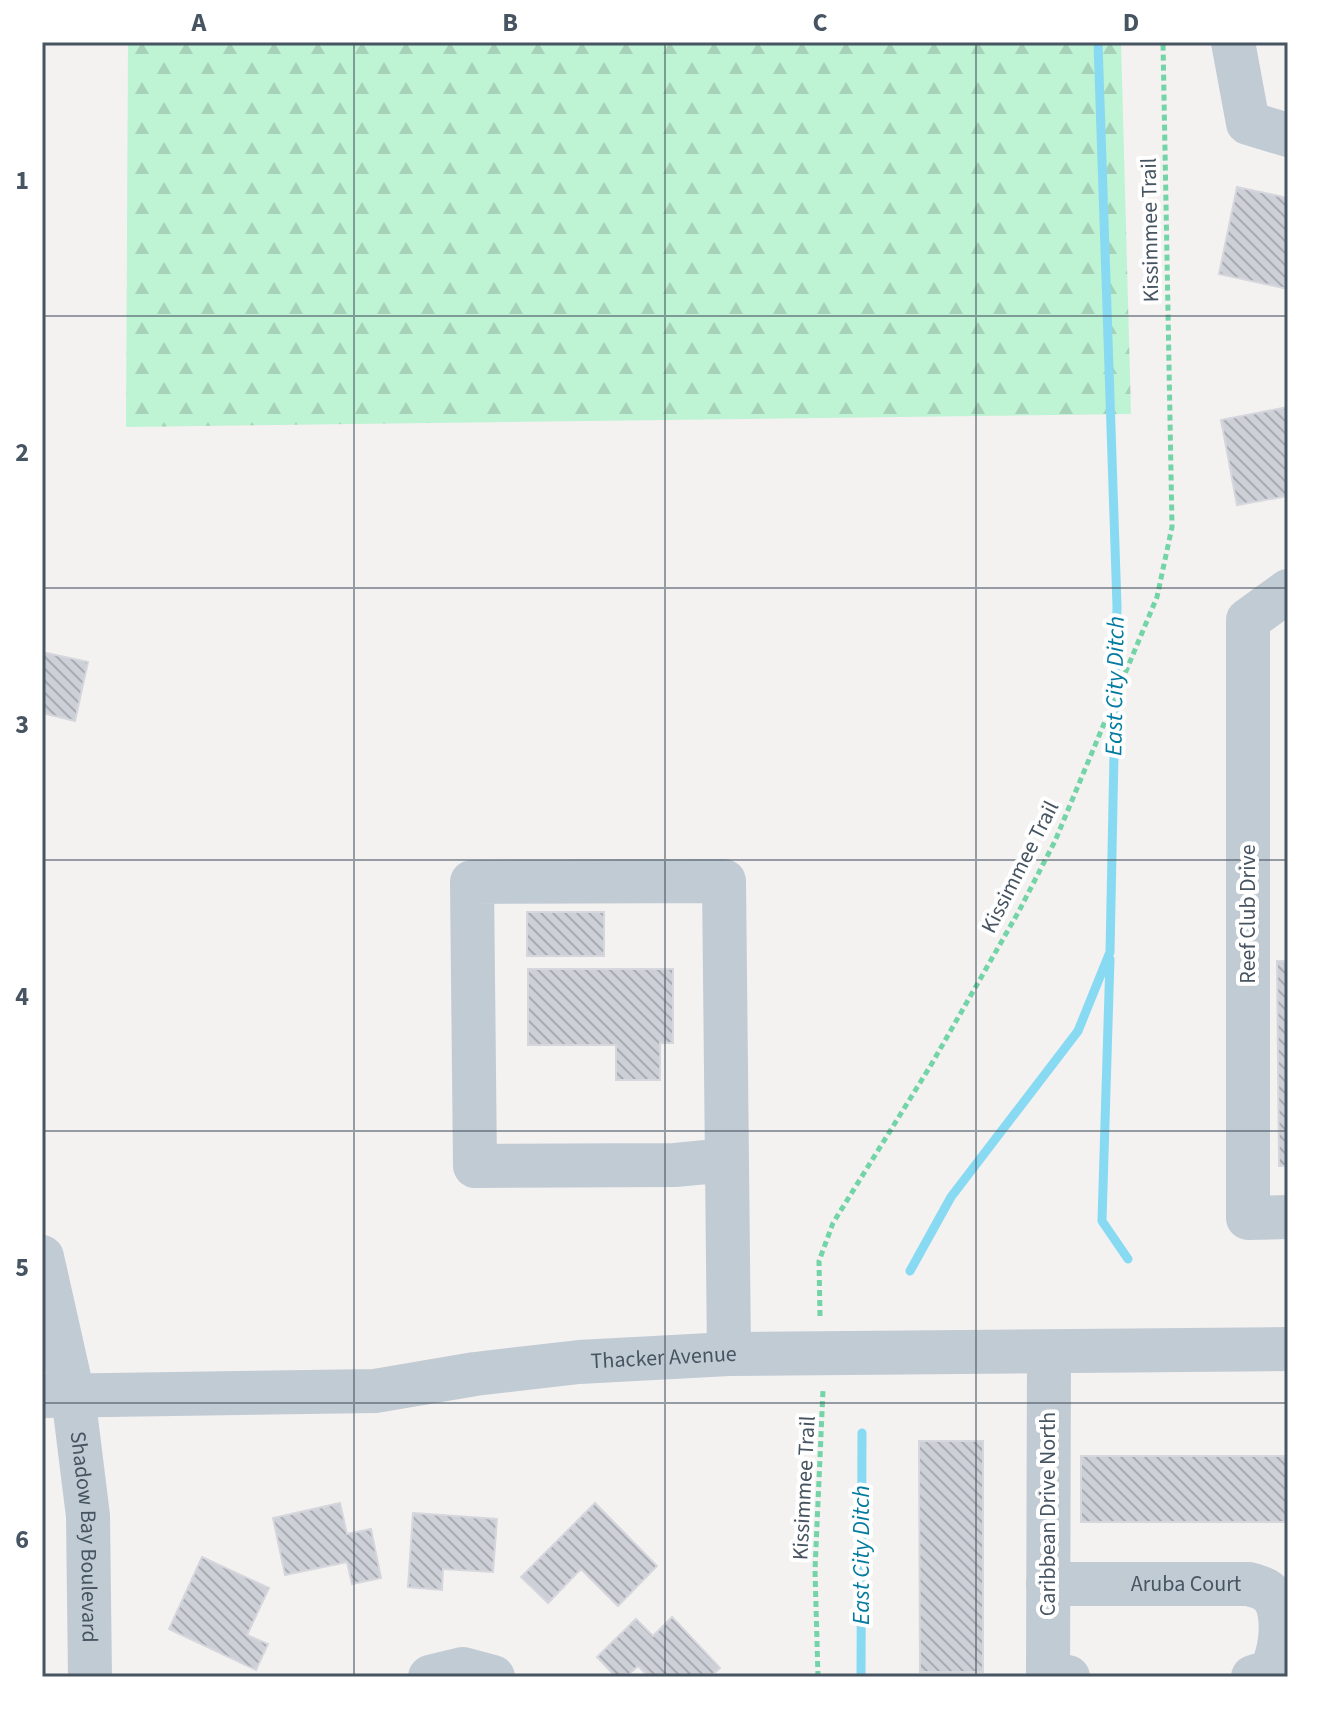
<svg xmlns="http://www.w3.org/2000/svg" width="1330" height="1719" font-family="'Source Sans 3',sans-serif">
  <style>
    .forest { fill: url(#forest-firs) }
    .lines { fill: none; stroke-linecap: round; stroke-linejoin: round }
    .stream { stroke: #88daf3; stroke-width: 9 }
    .building { fill: url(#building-back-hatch); stroke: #d5d7dd; stroke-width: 2 }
    .path { stroke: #73d5a7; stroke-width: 5; stroke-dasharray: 6 4; stroke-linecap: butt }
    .minor { stroke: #c1cbd4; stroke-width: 44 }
    .grid { fill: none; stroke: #475461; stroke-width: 2; stroke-opacity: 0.55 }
    .labels { text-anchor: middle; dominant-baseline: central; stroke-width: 8; stroke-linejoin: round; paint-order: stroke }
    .street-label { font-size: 22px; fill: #475461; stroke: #fff }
    .water-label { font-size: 24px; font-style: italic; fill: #037ba1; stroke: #fff }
    .neatline { fill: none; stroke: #475461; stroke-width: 3 }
    .grid-label { font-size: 26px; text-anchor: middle; font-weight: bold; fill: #475461 }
  </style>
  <defs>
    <pattern id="forest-firs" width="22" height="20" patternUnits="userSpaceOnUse" patternTransform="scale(2)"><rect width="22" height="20" fill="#bef3d4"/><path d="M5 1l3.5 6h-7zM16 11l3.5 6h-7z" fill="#a5d2b9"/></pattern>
    <pattern id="building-back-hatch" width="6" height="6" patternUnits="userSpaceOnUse" patternTransform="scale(2)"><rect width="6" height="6" fill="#cdd0d6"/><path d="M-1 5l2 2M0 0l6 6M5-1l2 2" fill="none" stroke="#a8abb1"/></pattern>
  </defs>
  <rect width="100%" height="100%" fill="#f4f1f1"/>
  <!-- forest -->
  <path class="forest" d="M128 42H1121L1131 414 126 427Z"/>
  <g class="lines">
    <!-- stream -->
    <path class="stream" d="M1110 959 1102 1221 1128 1259
      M910 1271 951 1197 1078 1031 1110 952 1117 606 1098 42
      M861 1677 862 1433"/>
  </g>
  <!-- building -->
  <path class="building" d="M1237 187 1288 198V289L1219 274Z
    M1288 407V496L1237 505 1221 420Z
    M42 652 88 662 75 721 42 713Z
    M527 912H604V956H527Z
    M1277 961H1288V1166H1279Z
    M528 969H673V1043H660V1080H616V1045H528Z
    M919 1441H983V1672H920Z
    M1081 1456H1288V1522H1081Z
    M340 1503 347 1534 371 1529 381 1578 352 1584 347 1562 285 1575 273 1518Z
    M595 1503 657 1566 618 1606 581 1569 548 1603 521 1577Z
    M413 1513 497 1519 493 1572 443 1569 442 1590 408 1587Z
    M202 1557 269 1588 247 1635 268 1644 256 1670 169 1629Z
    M672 1617 720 1668 710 1677H649L638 1666 626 1677H616L597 1657 636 1619 653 1636Z"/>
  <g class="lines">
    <!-- path -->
    <path class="path" d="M820 1316 819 1261 833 1223 931 1065 1019 911 1055 841 1157 597 1172 527 1163 42
      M818 1677 815 1570 823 1390"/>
    <!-- minor -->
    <g class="minor">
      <path d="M1233 42 1248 123 1288 135"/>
      <path d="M1288 591 1248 620V1218L1288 1217"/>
      <path d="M727 1160 675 1165 475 1166 472 882 724 881 729 1354"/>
      <path id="s1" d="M42 1257 73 1395 88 1516 90 1677"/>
      <path d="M1049 1352 1048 1677H1068"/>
      <path id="s2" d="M42 1396 375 1391 475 1374 579 1362 729 1354 1288 1349"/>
      <path id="s3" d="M1048 1584H1249C1260 1587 1269 1589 1275 1600 1285 1616 1281 1658 1269 1672L1253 1677"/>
      <path d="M430 1677 463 1669 493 1677"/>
    </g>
  </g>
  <!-- grid -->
  <path class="grid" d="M354 42V1677M665 42V1677M976 42V1677M42 316H1288M42 588H1288M42 860H1288M42 1131H1288M42 1403H1288"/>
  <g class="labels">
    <!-- street labels -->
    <g class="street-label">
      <text transform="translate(1150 230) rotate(-91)">Kissimmee Trail</text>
      <text transform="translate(1020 867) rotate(-63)">Kissimmee Trail</text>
      <text transform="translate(1248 914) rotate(-90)">Reef Club Drive</text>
      <text stroke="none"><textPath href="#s2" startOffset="624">Thacker Avenue</textPath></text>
      <text transform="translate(804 1488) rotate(-87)">Kissimmee Trail</text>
      <text transform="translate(1048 1514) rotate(-90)">Caribbean Drive North</text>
      <text stroke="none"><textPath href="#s1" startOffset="284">Shadow Bay Boulevard</textPath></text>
      <text stroke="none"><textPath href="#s3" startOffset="138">Aruba Court</textPath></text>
    </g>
    <!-- water labels -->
    <g class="water-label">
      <text transform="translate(1115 686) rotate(-89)">East City Ditch</text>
      <text transform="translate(861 1555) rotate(-90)">East City Ditch</text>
    </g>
  </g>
  <!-- border -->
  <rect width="1330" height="1719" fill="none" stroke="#ffffff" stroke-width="88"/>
  <rect x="44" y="44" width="1242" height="1631" class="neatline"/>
  <g class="grid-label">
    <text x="199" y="31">A</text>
    <text x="510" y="31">B</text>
    <text x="820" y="31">C</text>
    <text x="1131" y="31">D</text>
    <text x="22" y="189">1</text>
    <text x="22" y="461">2</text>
    <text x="22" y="733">3</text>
    <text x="22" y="1005">4</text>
    <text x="22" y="1276">5</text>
    <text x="22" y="1548">6</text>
  </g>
</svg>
